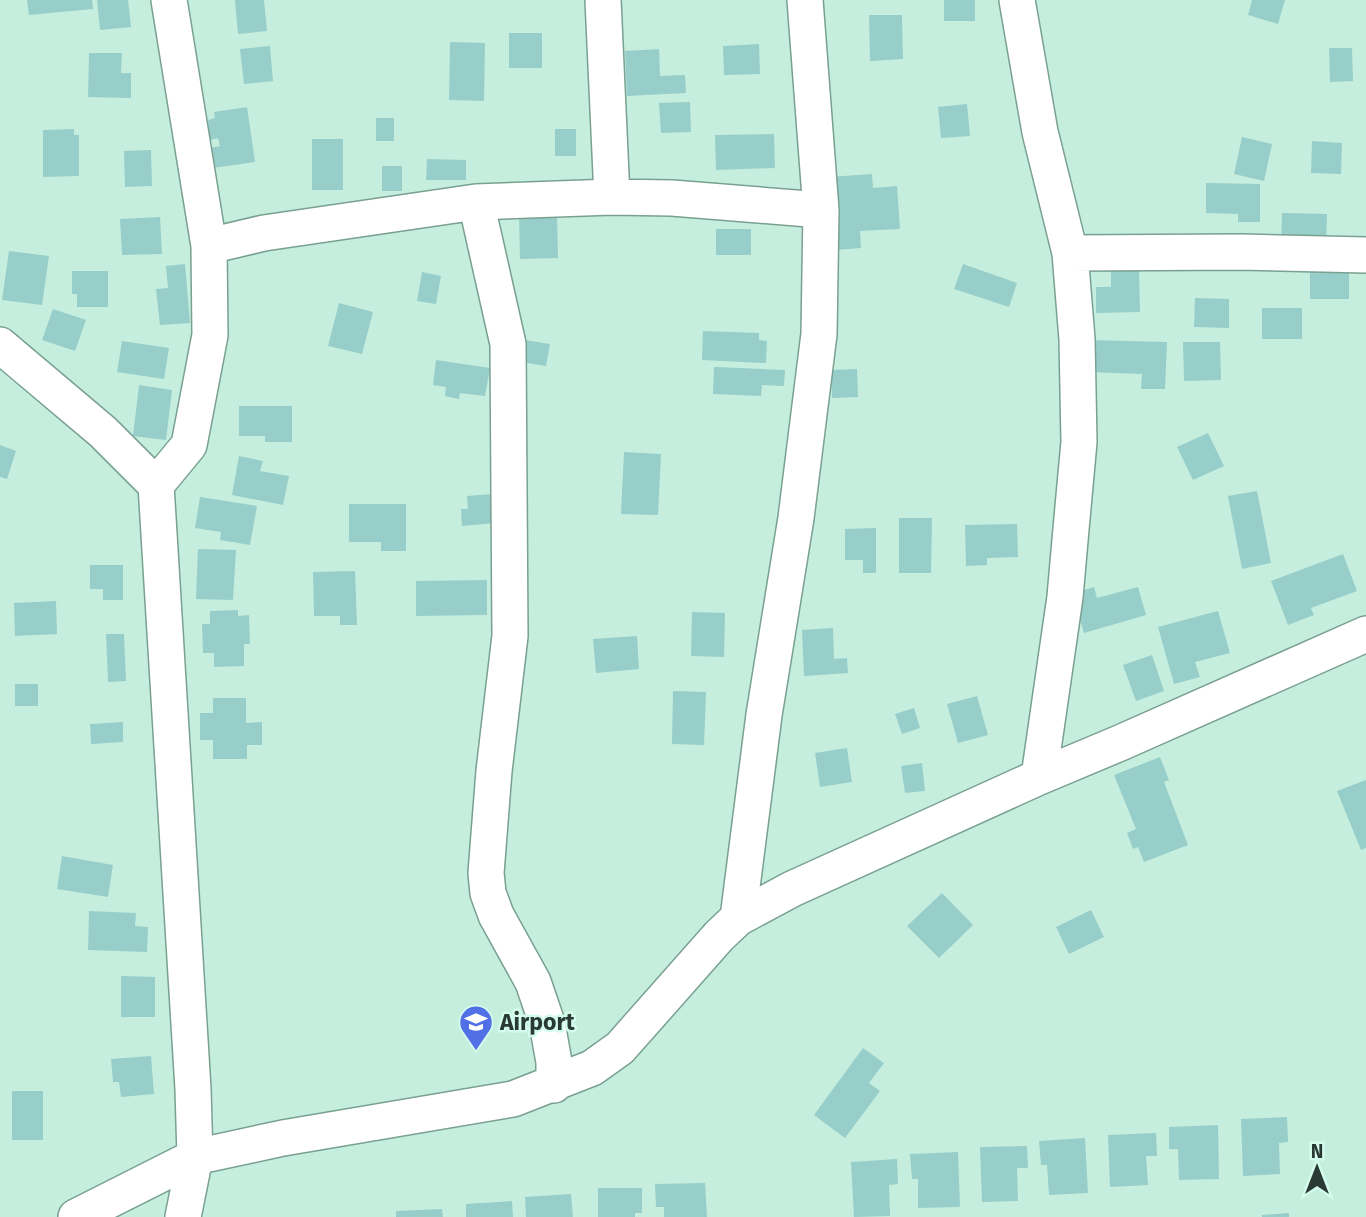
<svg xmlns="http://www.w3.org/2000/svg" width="1366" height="1217" font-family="'Fira Sans',sans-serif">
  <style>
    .building { fill: #97cec9 }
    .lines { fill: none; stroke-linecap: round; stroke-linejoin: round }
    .minor-casing { stroke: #79a091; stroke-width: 38 }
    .minor { stroke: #fff; stroke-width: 35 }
    .labels { text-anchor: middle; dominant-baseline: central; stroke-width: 5; stroke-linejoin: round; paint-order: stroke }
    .poi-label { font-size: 23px; font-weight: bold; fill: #293933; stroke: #d3fcec; text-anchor: start }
  </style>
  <rect width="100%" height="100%" fill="#c6eedf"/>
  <!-- building -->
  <path class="building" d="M27 0H92L93 9 29 15Z
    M97 0H128L131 27 100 30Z
    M235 0H264L267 31 238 34Z
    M944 0H975V21H944Z
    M1252 0H1285L1278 24 1248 15Z
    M869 15H902L903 59 870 61Z
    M509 33H542V68H509Z
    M450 42 485 43 484 101 449 100Z
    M759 44 760 74 724 75 723 46Z
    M270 46 273 81 244 84 240 49Z
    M1329 48H1352L1353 81 1330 82Z
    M659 49 660 76 685 75 686 93 627 96 625 51Z
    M89 53H122L121 73H131V98L88 97Z
    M690 102 691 132 661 133 659 103Z
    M967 104 970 136 941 138 938 107Z
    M247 107 255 162 213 168 210 148 220 146 218 138 210 140 208 120 215 118 214 112Z
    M376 118H394V141H376Z
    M74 129V135H79V176L43 177V130Z
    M555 129H576V156H555Z
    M774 134 775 168 716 170 715 135Z
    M1242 137 1272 144 1264 181 1234 174Z
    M312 139H343V190H312Z
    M1312 141 1342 143 1341 174 1311 173Z
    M151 150 152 186 125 187 124 151Z
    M427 159 466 160V180H426Z
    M382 166H402V191H382Z
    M872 174 873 188 897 186 900 229 860 231 861 248 834 250 829 177Z
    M1206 183 1260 184V222H1238V214L1206 213Z
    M1282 213 1327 214 1326 245 1281 244Z
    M557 215 558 258 520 259 519 216Z
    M160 217 162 254 122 255 120 219Z
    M716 229H751V255H716Z
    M9 251 49 256 42 305 2 300Z
    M185 264 190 323 160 325 156 289 168 288 166 266Z
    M963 264 1017 283 1009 307 954 289Z
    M1310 264H1349V299H1310Z
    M1111 268H1139L1140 312 1096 313V287H1111Z
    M72 271H108V307H77V294H72Z
    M422 272 441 276 436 304 417 301Z
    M1195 298 1229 299V328L1194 327Z
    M339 303 373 312 362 354 328 346Z
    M1262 308H1302V339H1262Z
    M53 309 86 320 75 351 42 340Z
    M703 331 759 333V340L767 341 766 363 702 360Z
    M518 339 550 344 546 366 515 361Z
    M1088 340 1167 342 1165 389H1141L1142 374 1087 372Z
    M122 341 169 348 164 379 117 372Z
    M1183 342H1220L1221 380 1184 381Z
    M436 360 490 368 485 396 460 393 459 399 445 396 446 387 433 385Z
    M714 367 785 370 784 386 762 385 761 396 713 394Z
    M857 369 858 397 832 398 831 370Z
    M139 385 172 390 166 440 133 436Z
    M239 406H292V442H265V436H239Z
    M1208 433 1224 466 1193 480 1177 447Z
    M0 445 16 451 7 479 0 477Z
    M624 452 661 454 658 515 621 514Z
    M239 456 263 461 260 471 289 476 283 505 232 495Z
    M1257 491 1271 563 1242 569 1228 496Z
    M492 494 494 523 462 526 461 509H468L467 496Z
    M200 497 257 506 250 545 220 540 221 532 195 528Z
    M349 504H406V551H381V542H349Z
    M899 518H932L931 573H899Z
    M1017 524 1018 557 987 558V565L966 566 965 525Z
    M876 528V573H863V560H845V529Z
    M198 549 236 550 233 600 196 599Z
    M1343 554 1357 591 1311 608 1314 615 1288 625 1271 581Z
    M90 565H123V600H103V589H90Z
    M355 571 357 625H340V616H314L313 572Z
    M487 580V615L416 616V581Z
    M1094 587 1097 598 1138 587 1146 615 1084 633 1072 594Z
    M56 601 57 634 15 636 14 603Z
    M238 610V616L249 615 250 644H244V666L214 667V653H203L202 624H210V611Z
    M1218 611 1230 653 1195 662 1200 677 1174 684 1158 627Z
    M692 612 725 613 724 657 691 656Z
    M833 628 834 659 847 658 848 673 804 676 802 630Z
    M106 634H124L126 681 108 682Z
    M637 636 639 669 596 673 593 639Z
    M1152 655 1164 691 1136 701 1123 665Z
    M15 684H38V706H15Z
    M673 691 706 692 704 745 672 744Z
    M977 696 988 735 958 743 947 704Z
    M213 698H246V723L262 722V745H247V759H213V740H200V713H213Z
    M914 708 920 728 902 734 895 714Z
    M123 722V742L91 744 90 724Z
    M847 748 852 782 820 787 815 753Z
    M1160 757 1169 780 1164 782 1188 845 1144 862 1138 847 1133 849 1127 833 1136 829 1114 775Z
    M922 763 925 791 905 793 901 766Z
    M1366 780V848L1361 850 1337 791Z
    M62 856 113 865 108 897 57 889Z
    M942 893 973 925 939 958 907 926Z
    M1091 910 1104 937 1069 954 1056 927Z
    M89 911 136 913 135 926 148 927 147 952 88 950Z
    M121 976 155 977V1017H121Z
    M863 1048 884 1063 869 1083 880 1091 845 1138 814 1115Z
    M151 1056 154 1094 121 1097 119 1082H113L111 1059Z
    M12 1091H43V1140H12Z
    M1287 1117 1288 1142 1279 1143 1280 1174 1243 1176 1241 1119Z
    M1218 1125 1219 1179 1179 1180 1178 1149H1169V1127Z
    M1156 1133 1157 1156H1146L1148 1185 1110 1187 1108 1135Z
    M1085 1138 1088 1193 1049 1195 1047 1165H1041L1039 1141Z
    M1027 1146 1028 1168H1017L1018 1201 982 1202 980 1147Z
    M958 1152 960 1207 918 1208V1179H912L910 1154Z
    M897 1159 898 1184 889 1185 890 1216 854 1217 851 1162Z
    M705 1183 707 1217H664V1207H656L655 1184Z
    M598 1188H642V1213H635V1217H598Z
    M571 1194 573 1217H526L525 1197Z
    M512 1201 513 1217H466V1204Z
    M442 1209 443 1217H396V1211Z
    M1289 1213V1217H1262V1215Z"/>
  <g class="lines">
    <!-- minor casing -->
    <g class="minor-casing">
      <path id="minor" d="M805 0 821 210
        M1017 0 1040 132 1070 253 1077 339 1079 442 1071 529 1065 597 1039 777
        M612 197 672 198 821 210 819 334 796 518 764 715 738 918
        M476 202 508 344 510 636 494 771 486 873 488 893 496 915 533 982 547 1023 554 1062V1085
        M209 246 264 233 476 202 612 197 603 0
        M1070 253 1241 252 1366 255
        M0 345 103 432 156 485 193 1089 195 1157 183 1217
        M156 485 189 445 210 335 209 246 169 0
        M76 1217 195 1157 283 1138 513 1099 592 1068 620 1048 719 936 738 918 792 889 1039 777 1120 743 1366 634"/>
    </g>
    <!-- minor -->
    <use href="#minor" class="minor"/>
  </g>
  <!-- icons -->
  <defs>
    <g id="school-pin" transform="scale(1.75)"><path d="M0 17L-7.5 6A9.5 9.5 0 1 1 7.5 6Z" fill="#5170e5" stroke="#d3fcec"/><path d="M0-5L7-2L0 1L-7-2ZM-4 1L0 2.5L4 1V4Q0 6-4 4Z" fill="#fff"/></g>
  </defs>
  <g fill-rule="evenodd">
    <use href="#school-pin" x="476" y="1022"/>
  </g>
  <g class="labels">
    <!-- poi labels -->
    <g class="poi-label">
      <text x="500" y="1022">Airport</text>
    </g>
  </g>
  <!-- north arrow -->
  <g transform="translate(1317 1168)" stroke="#d3fcec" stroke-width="5" paint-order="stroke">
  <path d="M0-5L12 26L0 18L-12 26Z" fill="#293933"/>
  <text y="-10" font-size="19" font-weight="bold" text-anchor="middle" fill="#293933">N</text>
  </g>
</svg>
